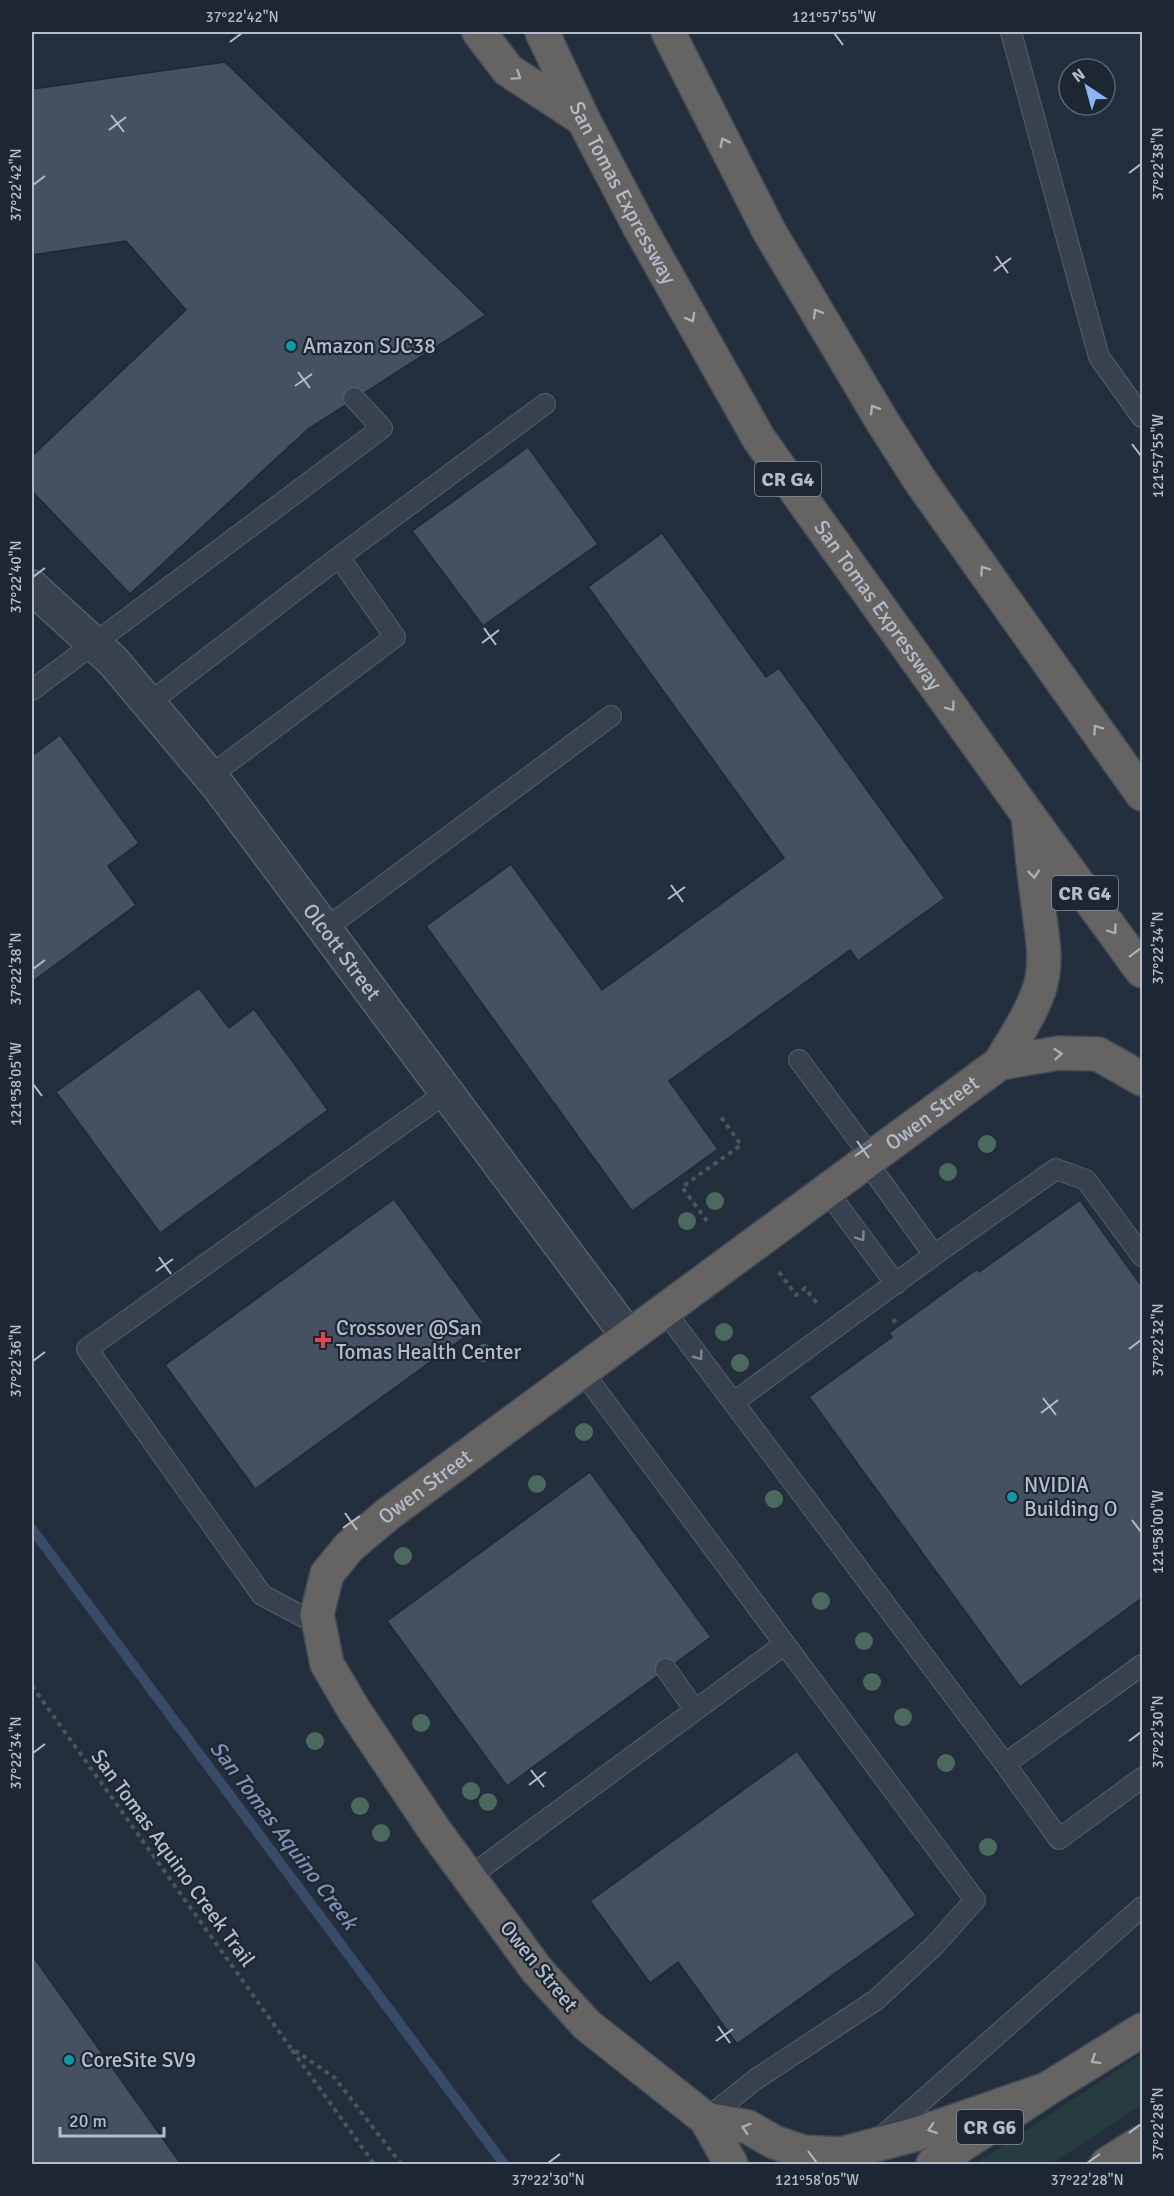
<svg xmlns="http://www.w3.org/2000/svg" width="1174" height="2196" font-family="Signika,sans-serif">
  <style>
    .green { fill: #263c3f }
    .lines { fill: none; stroke-linecap: round; stroke-linejoin: round }
    .stream { stroke: #394c67; stroke-width: 10 }
    .building { fill: #455162; stroke: #1f2835; stroke-width: 1.5 }
    .service-casing { stroke: #565f6c; stroke-width: 22 }
    .minor-casing { stroke: #565f6c; stroke-width: 36 }
    .trunk-casing { stroke: #434c59; stroke-width: 36 }
    .path { stroke: #44595c; stroke-width: 4; stroke-dasharray: 4.5 4.5; stroke-linecap: butt }
    .service { stroke: #38414e; stroke-width: 20 }
    .minor { stroke: #38414e; stroke-width: 33 }
    .trunk { stroke: #656462; stroke-width: 33 }
    .tree { fill: #4b6a5d }
    .oneway { stroke: #a8afba }
    .oneway2 { stroke: #7c8592 }
    .ticks { fill: none; stroke: #b4bcc9; stroke-width: 2 }
    .culture-dot { fill: #0f9aa8; stroke: #1d2633; stroke-width: 2 }
    .health-dot { fill: #e0444e; stroke: #1d2633; stroke-width: 2 }
    .labels { text-anchor: middle; dominant-baseline: central; stroke-width: 4.5; stroke-linejoin: round; paint-order: stroke }
    .shield { fill: #1d2633; stroke: #878f9c; stroke-width: 1.5 }
    .shield-label { font-size: 20px; font-weight: bold; fill: #b4bcc9 }
    .street-label { font-size: 21px; fill: #b4bcc9; stroke: #1d2633 }
    .poi-label { font-size: 21px; fill: #b4bcc9; stroke: #1d2633; text-anchor: start }
    .water-label { font-size: 22px; font-style: italic; fill: #7c92b1; stroke: #1d2633 }
    .neatline { fill: none; stroke: #b4bcc9; stroke-width: 2 }
    .ticks-label { font-size: 15px; text-anchor: middle; fill: #b4bcc9 }
  </style>
  <rect width="100%" height="100%" fill="#242f3e"/>
  <!-- green -->
  <path class="green" d="M1142 2054V2104L1051 2164H975Z"/>
  <g class="lines">
    <!-- stream -->
    <path class="stream" d="M32 1529 504 2164"/>
  </g>
  <!-- building -->
  <path class="building" d="M225 62 486 315 308 429 130 594 32 491V456L186 310 126 241 32 255V89Z
    M528 447 598 544 483 626 412 531Z
    M662 533 766 677 779 668 945 898 858 961 850 950 669 1081 718 1149 632 1211 426 926 511 864 602 990 784 858 588 587Z
    M60 735 139 843 108 866 136 905 32 982V756Z
    M199 988 229 1028 254 1009 328 1110 160 1233 56 1092Z
    M394 1199 484 1323 255 1489 165 1365Z
    M1080 1200 1142 1287V1598L1020 1687 809 1397 892 1337 889 1333 977 1269 979 1272Z
    M590 1472 711 1637 507 1786 387 1621Z
    M797 1751 916 1915 737 2044 678 1962 650 1983 590 1901Z
    M32 1955 181 2164H32Z"/>
  <g class="lines">
    <!-- service casing -->
    <g class="service-casing">
      <path id="service" d="M1011 32 1099 357 1142 417
        M32 690 382 428 354 398
        M149 703 339 557
        M210 776 395 637 339 557 545 404
        M325 929 611 716
        M799 1060 872 1158
        M867 1162 934 1255
        M827 1191 896 1284
        M664 1310 1005 1764 1142 1665
        M582 1371 975 1900 935 1945 876 2000 756 2079 706 2119
        M734 1402 934 1255 1056 1169 1086 1180 1142 1256
        M319 1625 262 1595 87 1349 447 1092
        M666 1669 695 1710
        M1005 1764 1059 1839 1142 1778
        M469 1877 785 1644
        M879 2139 1142 1907"/>
    </g>
    <!-- minor casing -->
    <g class="minor-casing">
      <g id="minor">
        <path id="s1" d="M32 587 113 661 219 787 628 1336"/>
      </g>
    </g>
    <!-- trunk casing -->
    <g class="trunk-casing">
      <g id="trunk">
        <path d="M479 32 508 70 583 119"/>
        <path id="s2" d="M542 32 583 119 640 228 759 439 1028 815 1142 971"/>
        <path d="M668 32 769 231 882 421 921 482 1142 794"/>
        <path d="M1000 1063 1059 1053 1098 1054 1142 1079"/>
        <path d="M706 2119 748 2127 774 2142 803 2152 841 2154 917 2134 1047 2089"/>
        <path id="s3" d="M731 2164 706 2119 587 2025 537 1970 435 1831 354 1710 327 1664 317 1614 327 1574 349 1547 388 1514 1000 1063C1014 1039 1030 1016 1039 990 1049 960 1041 932 1038 903 1034 874 1031 845 1028 815"/>
        <path d="M933 2164 1047 2089 1142 2030"/>
        <path d="M1107 2164 1142 2142"/>
      </g>
    </g>
    <!-- path -->
    <path class="path" d="M707 1221 682 1187 741 1145 721 1117
      M779 1272 796 1295 805 1288 819 1306
      M893 1319 898 1326
      M32 1686 290 2047 335 2078 401 2164
      M292 2050 374 2164"/>
    <!-- service -->
    <use href="#service" class="service"/>
    <!-- minor -->
    <use href="#minor" class="minor"/>
    <!-- trunk -->
    <use href="#trunk" class="trunk"/>
  </g>
  <!-- trees -->
  <g class="tree">
    <circle cx="987" cy="1144" r="9"/>
    <circle cx="948" cy="1172" r="9"/>
    <circle cx="715" cy="1201" r="9"/>
    <circle cx="687" cy="1221" r="9"/>
    <circle cx="724" cy="1332" r="9"/>
    <circle cx="484" cy="1353" r="9"/>
    <circle cx="740" cy="1363" r="9"/>
    <circle cx="584" cy="1432" r="9"/>
    <circle cx="537" cy="1484" r="9"/>
    <circle cx="774" cy="1499" r="9"/>
    <circle cx="403" cy="1556" r="9"/>
    <circle cx="821" cy="1601" r="9"/>
    <circle cx="864" cy="1641" r="9"/>
    <circle cx="872" cy="1682" r="9"/>
    <circle cx="903" cy="1717" r="9"/>
    <circle cx="421" cy="1723" r="9"/>
    <circle cx="315" cy="1741" r="9"/>
    <circle cx="946" cy="1763" r="9"/>
    <circle cx="471" cy="1791" r="9"/>
    <circle cx="488" cy="1802" r="9"/>
    <circle cx="360" cy="1806" r="9"/>
    <circle cx="381" cy="1833" r="9"/>
    <circle cx="988" cy="1847" r="9"/>
  </g>
  <!-- one-way arrows -->
  <defs><path id="oneway-chevron" d="M-2-3.5L2.5 0L-2 3.5" fill="none" stroke-width="1.6" stroke-linecap="round" stroke-linejoin="round" transform="scale(1.5)"/></defs>
  <g class="oneway">
    <use href="#oneway-chevron" transform="translate(517 76) rotate(34)"/>
    <use href="#oneway-chevron" transform="translate(724 142) rotate(-117)"/>
    <use href="#oneway-chevron" transform="translate(817 313) rotate(-120)"/>
    <use href="#oneway-chevron" transform="translate(691 318) rotate(61)"/>
    <use href="#oneway-chevron" transform="translate(874 409) rotate(-121)"/>
    <use href="#oneway-chevron" transform="translate(984 570) rotate(-125)"/>
    <use href="#oneway-chevron" transform="translate(951 707) rotate(54)"/>
    <use href="#oneway-chevron" transform="translate(1097 729) rotate(-125)"/>
    <use href="#oneway-chevron" transform="translate(1034 874) rotate(84)"/>
    <use href="#oneway-chevron" transform="translate(1113 930) rotate(54)"/>
    <use href="#oneway-chevron" transform="translate(1058 1054) rotate(-5)"/>
    <use href="#oneway-chevron" transform="translate(1095 2060) rotate(148)"/>
    <use href="#oneway-chevron" transform="translate(746 2128) rotate(-162)"/>
    <use href="#oneway-chevron" transform="translate(932 2129) rotate(161)"/>
  </g>
  <g class="oneway2">
    <use href="#oneway-chevron" transform="translate(861 1237) rotate(54)"/>
    <use href="#oneway-chevron" transform="translate(699 1356) rotate(53)"/>
  </g>
  <!-- ticks -->
  <path class="ticks" d="M834 33 843 45M230 42 242 33M111 115 124 132M109 130 126 117M1129 173 1141 164M33 185 45 176M996 256 1008 273M994 271 1011 258M298 372 310 388M295 386 312 374M1132 444 1141 456M33 577 45 568M484 628 496 645M482 643 499 630M671 885 683 902M668 899 685 887M1129 957 1141 948M33 969 45 960M33 1084 42 1096M857 1141 869 1158M855 1156 872 1144M159 1257 171 1274M156 1271 173 1259M1129 1349 1141 1340M33 1361 45 1352M1043 1398 1056 1415M1041 1413 1058 1400M345 1513 357 1530M1132 1520 1141 1532M343 1528 360 1516M1129 1741 1141 1732M33 1753 45 1744M531 1770 544 1787M529 1785 546 1772M718 2026 730 2043M716 2041 733 2029M1129 2133 1141 2124M808 2151 817 2163M548 2163 560 2154M1087 2163 1100 2154"/>
  <!-- markers -->
  <g class="culture-dot">
    <circle cx="291" cy="346" r="6"/>
    <circle cx="1012" cy="1497" r="6"/>
    <circle cx="69" cy="2060" r="6"/>
  </g>
  <path class="health-dot" d="M320 1331h6v6h6v6h-6v6h-6v-6h-6v-6h6z"/>
  <g class="labels">
    <!-- shield labels -->
    <g class="shield">
      <rect x="755" y="462" width="66" height="34" rx="4.5"/>
      <rect x="1052" y="876" width="66" height="34" rx="4.5"/>
      <rect x="957" y="2110" width="66" height="34" rx="4.5"/>
    </g>
    <g class="shield-label">
      <text x="788" y="479">CR G4</text>
      <text x="1085" y="893">CR G4</text>
      <text x="990" y="2127">CR G6</text>
    </g>
    <!-- street labels -->
    <g class="street-label">
      <text stroke="none"><textPath href="#s2" startOffset="180">San Tomas Expressway</textPath></text>
      <text stroke="none"><textPath href="#s2" startOffset="666">San Tomas Expressway</textPath></text>
      <text stroke="none"><textPath href="#s1" startOffset="480">Olcott Street</textPath></text>
      <text stroke="none"><textPath href="#s3" startOffset="1503">Owen Street</textPath></text>
      <text stroke="none"><textPath href="#s3" startOffset="873">Owen Street</textPath></text>
      <text transform="translate(173 1858) rotate(54)">San Tomas Aquino Creek Trail</text>
      <text transform="translate(539 1966) rotate(51)">Owen Street</text>
    </g>
    <!-- poi labels -->
    <g class="poi-label">
      <text x="303" y="346">Amazon SJC38</text>
      <text x="336" y="1328">Crossover @San<tspan x="336" dy="24">Tomas Health Center</tspan></text>
      <text x="1024" y="1485">NVIDIA<tspan x="1024" dy="24">Building O</tspan></text>
      <text x="81" y="2060">CoreSite SV9</text>
    </g>
    <!-- water labels -->
    <g class="water-label">
      <text transform="translate(284 1835) rotate(53)">San Tomas Aquino Creek</text>
    </g>
  </g>
  <!-- border -->
  <rect width="1174" height="2196" fill="none" stroke="#1d2633" stroke-width="66"/>
  <!-- north arrow -->
  <g transform="translate(1087 87) rotate(324)"><circle r="28" fill="#1d2633" stroke="#59626f" stroke-width="1.5"/>
  <path d="M0-4.5L10 22L0 15L-10 22Z" fill="#8ab4f8"/>
  <text y="-9" font-size="16" font-weight="bold" text-anchor="middle" fill="#b4bcc9">N</text>
  </g>
  <!-- scale -->
  <path d="M60 2127v9h104v-9" fill="none" stroke="#b4bcc9" stroke-width="3"/>
  <text x="69" y="2127" font-size="18" fill="#b4bcc9" stroke="#1d2633" stroke-width="4.5" paint-order="stroke">20 m</text>
  <rect x="33" y="33" width="1108" height="2130" class="neatline"/>
  <g class="ticks-label">
    <text x="242" y="22">37°22'42"N</text>
    <text x="834" y="22">121°57'55"W</text>
    <text transform="translate(1158 164) rotate(-90)" y="5">37°22'38"N</text>
    <text transform="translate(16 185) rotate(-90)" y="5">37°22'42"N</text>
    <text transform="translate(1158 456) rotate(-90)" y="5">121°57'55"W</text>
    <text transform="translate(16 577) rotate(-90)" y="5">37°22'40"N</text>
    <text transform="translate(1158 948) rotate(-90)" y="5">37°22'34"N</text>
    <text transform="translate(16 969) rotate(-90)" y="5">37°22'38"N</text>
    <text transform="translate(16 1084) rotate(-90)" y="5">121°58'05"W</text>
    <text transform="translate(1158 1340) rotate(-90)" y="5">37°22'32"N</text>
    <text transform="translate(16 1361) rotate(-90)" y="5">37°22'36"N</text>
    <text transform="translate(1158 1532) rotate(-90)" y="5">121°58'00"W</text>
    <text transform="translate(1158 1732) rotate(-90)" y="5">37°22'30"N</text>
    <text transform="translate(16 1753) rotate(-90)" y="5">37°22'34"N</text>
    <text transform="translate(1158 2124) rotate(-90)" y="5">37°22'28"N</text>
    <text x="548" y="2185">37°22'30"N</text>
    <text x="817" y="2185">121°58'05"W</text>
    <text x="1087" y="2185">37°22'28"N</text>
  </g>
</svg>
